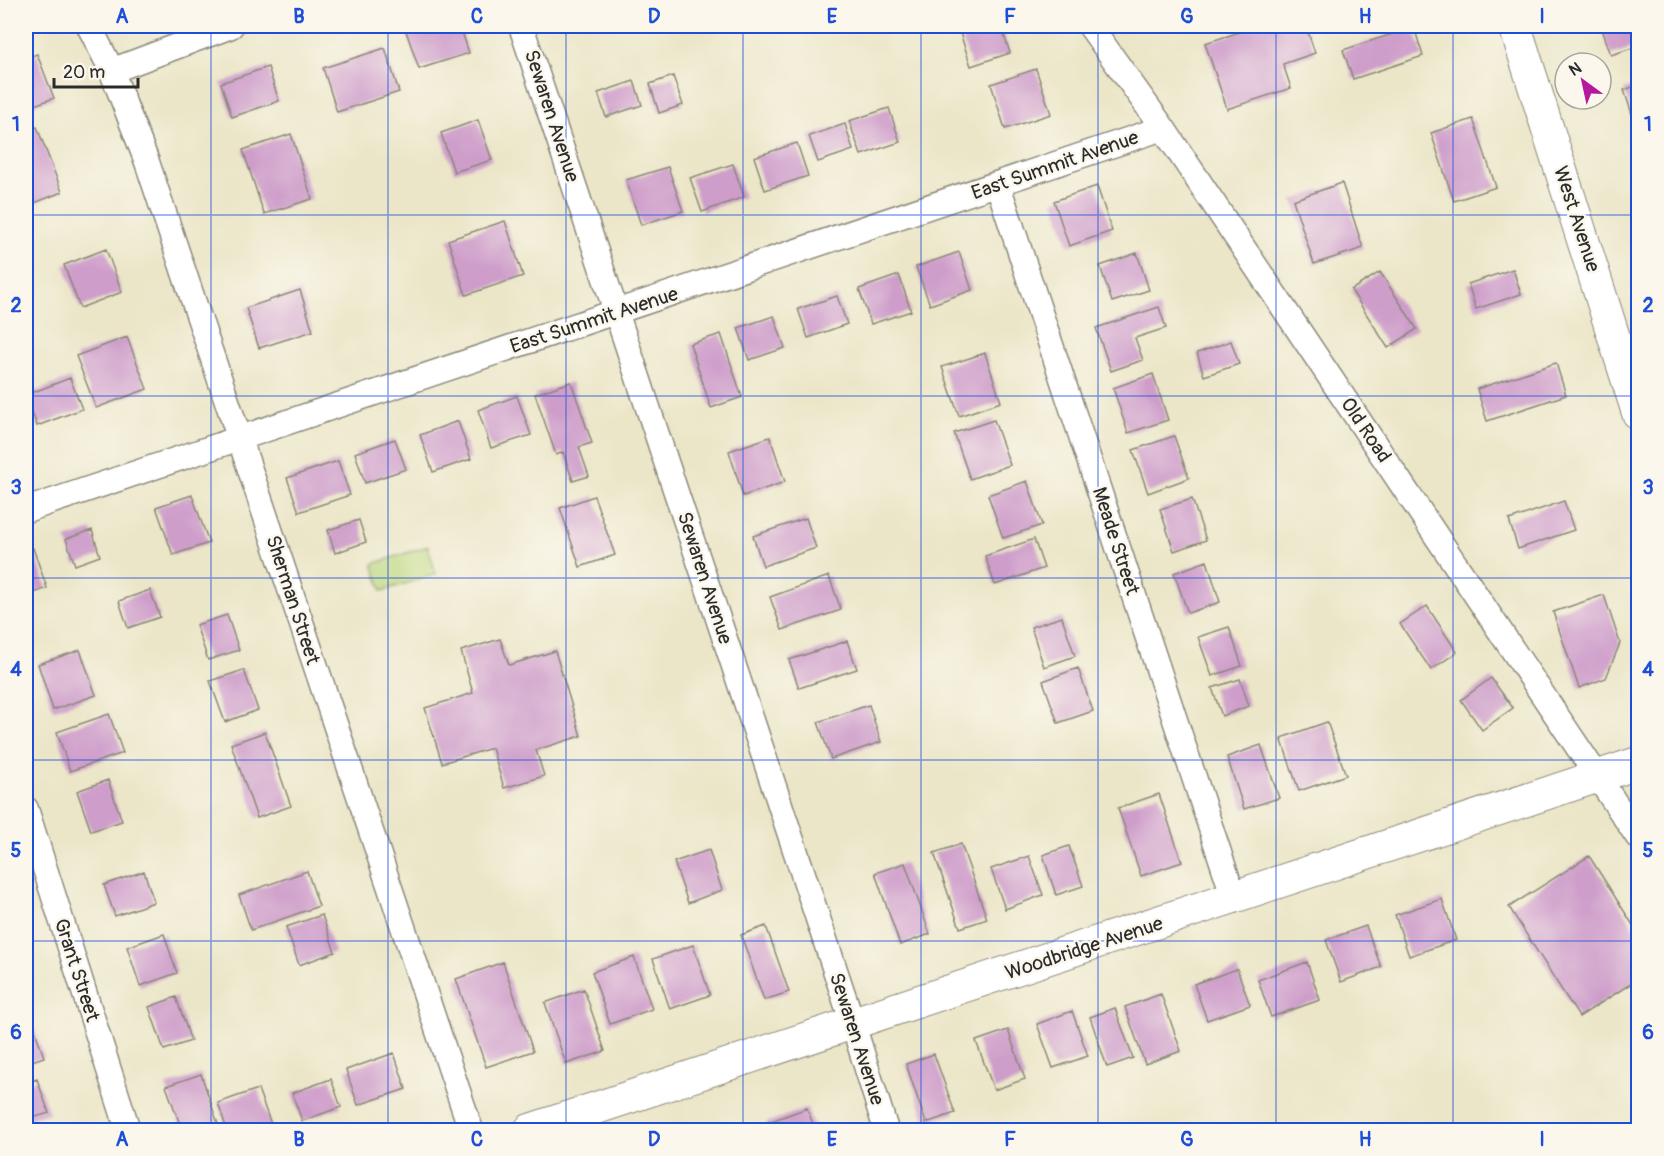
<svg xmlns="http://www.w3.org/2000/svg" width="1664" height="1156" font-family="Pangolin,sans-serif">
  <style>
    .green { fill: #bad67c; stroke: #728054; stroke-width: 1.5 }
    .building { fill: #ce9dca }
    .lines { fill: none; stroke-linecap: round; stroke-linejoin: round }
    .minor-casing { stroke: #8b887a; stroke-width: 27 }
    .tertiary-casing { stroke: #8b887a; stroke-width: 34 }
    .minor { stroke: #fff; stroke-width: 24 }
    .tertiary { stroke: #fff; stroke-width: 32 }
    .grid { fill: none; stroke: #1d4ed8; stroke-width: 1.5; stroke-opacity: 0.55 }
    .labels { text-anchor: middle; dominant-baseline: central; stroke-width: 5; stroke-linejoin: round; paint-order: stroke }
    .street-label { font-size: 20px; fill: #2b2b2b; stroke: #fbf7ec }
    .neatline { fill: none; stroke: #1d4ed8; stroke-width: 2 }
    .grid-label { font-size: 20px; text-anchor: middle; font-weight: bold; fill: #1d4ed8 }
  </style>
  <rect width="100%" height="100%" fill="#fbf7ec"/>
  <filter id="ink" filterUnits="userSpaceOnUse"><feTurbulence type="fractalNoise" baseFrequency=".0167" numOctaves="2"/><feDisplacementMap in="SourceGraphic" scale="12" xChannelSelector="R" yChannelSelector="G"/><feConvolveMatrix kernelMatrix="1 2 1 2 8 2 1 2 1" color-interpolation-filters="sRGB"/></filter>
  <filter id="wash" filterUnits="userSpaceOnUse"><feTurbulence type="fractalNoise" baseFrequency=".008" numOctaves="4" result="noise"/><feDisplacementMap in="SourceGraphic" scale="24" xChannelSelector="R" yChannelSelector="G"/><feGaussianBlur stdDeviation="1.35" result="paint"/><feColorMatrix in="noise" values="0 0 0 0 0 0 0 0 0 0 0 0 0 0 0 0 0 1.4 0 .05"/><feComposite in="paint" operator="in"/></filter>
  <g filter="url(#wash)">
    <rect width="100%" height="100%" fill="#ebe6c8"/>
    <!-- green -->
    <path class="green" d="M428 546 436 574 382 591 373 564Z"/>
    <g id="blocks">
      <!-- building -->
      <path class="building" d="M422 26H460L469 53 419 69 406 31Z
        M963 26H1001L1010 53 971 66 958 27Z
        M1259 26H1306L1315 53 1283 64 1291 88 1227 109 1205 43Z
        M1601 26H1638V46L1611 55Z
        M1414 27 1423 56 1353 79 1343 50Z
        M385 48 399 92 337 112 323 68Z
        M37 54 54 98 26 108V58Z
        M268 67 279 101 232 117 221 83Z
        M1036 69 1051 114 1005 129 991 84Z
        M673 76 683 105 659 113 650 84Z
        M634 81 642 105 606 117 598 93Z
        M1638 85V132L1624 90Z
        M889 108 900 142 861 155 849 121Z
        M1473 119 1496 187 1454 201 1431 133Z
        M478 120 492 160 454 172 441 133Z
        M845 124 853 150 818 162 809 136Z
        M37 127 62 192 27 206 26 131Z
        M291 134 312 199 264 214 243 150Z
        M797 143 808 176 765 190 754 157Z
        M733 164 744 197 702 212 690 178Z
        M668 167 683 211 641 225 626 180Z
        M1342 183 1363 248 1314 264 1293 200Z
        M1097 186 1112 231 1069 246 1054 201Z
        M505 221 523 276 466 295 448 240Z
        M106 249 122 292 80 308 64 265Z
        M959 252 972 290 930 305 916 267Z
        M1137 253 1149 290 1112 302 1100 266Z
        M1513 269 1521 294 1476 309 1468 284Z
        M1380 272 1417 329 1388 348 1351 290Z
        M899 275 911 311 871 324 859 289Z
        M300 290 313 331 259 348 246 308Z
        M837 296 847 324 808 338 798 309Z
        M1159 307 1166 328 1135 338 1143 360 1111 371 1096 328Z
        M774 316 785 348 749 360 738 328Z
        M721 334 742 397 711 408 690 344Z
        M127 337 147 389 96 408 76 356Z
        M1231 341 1239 364 1204 376 1197 353Z
        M985 353 1001 402 959 416 942 367Z
        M1556 363 1566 395 1487 421 1477 389Z
        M1153 374 1168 420 1128 433 1113 388Z
        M70 378 82 409 37 426 26 395Z
        M571 382 592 443 579 447 589 476 573 481 563 452 556 455 535 394Z
        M517 396 531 435 491 448 478 410Z
        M994 420 1010 465 970 479 954 433Z
        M458 421 471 459 433 472 420 435Z
        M1174 436 1189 478 1148 493 1133 450Z
        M770 437 785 482 743 496 729 451Z
        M395 439 406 469 365 483 355 453Z
        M338 461 350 495 299 512 287 478Z
        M1027 481 1042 525 1003 538 988 495Z
        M192 495 209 543 173 555 156 507Z
        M594 496 615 555 580 567 560 508Z
        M1192 499 1206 540 1174 551 1160 509Z
        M1564 501 1574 530 1518 549 1509 520Z
        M806 518 816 548 763 566 753 536Z
        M359 520 366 542 335 553 328 530Z
        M92 530 100 556 75 565 66 539Z
        M1034 539 1044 568 995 585 985 556Z
        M33 548 47 588 26 596V551Z
        M1207 561 1220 602 1188 613 1174 573Z
        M829 576 841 610 782 630 770 597Z
        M150 590 160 617 128 628 119 601Z
        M1604 595 1620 643 1606 678 1579 688 1553 612Z
        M1427 606 1457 652 1431 670 1400 624Z
        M227 615 239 650 208 660 196 625Z
        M1062 617 1075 656 1044 667 1031 627Z
        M1229 627 1242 666 1212 676 1198 637Z
        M500 639 509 665 555 651 581 736 536 750 544 776 504 788 492 748 442 763 425 708 473 693 461 651Z
        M847 641 857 669 799 688 789 660Z
        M80 650 96 695 53 710 38 664Z
        M1078 668 1093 711 1058 723 1043 681Z
        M244 670 258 710 225 722 210 681Z
        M1491 678 1513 708 1482 730 1461 700Z
        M1240 679 1249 706 1222 716 1212 688Z
        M869 705 881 742 831 759 818 722Z
        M109 714 123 753 70 771 57 732Z
        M1327 722 1346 775 1299 791 1281 738Z
        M265 732 291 806 257 818 231 744Z
        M1261 745 1279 798 1244 809 1227 757Z
        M108 780 122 821 91 831 77 791Z
        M1159 794 1182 862 1141 876 1118 808Z
        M961 844 987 919 960 928 934 853Z
        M1069 846 1083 886 1056 895 1043 855Z
        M709 850 722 890 688 903 674 862Z
        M1029 856 1043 895 1005 909 991 869Z
        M1589 856 1638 933V979L1579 1017 1509 907Z
        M905 863 930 934 900 945 875 873Z
        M144 871 154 902 115 916 104 885Z
        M307 871 319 906 251 930 239 895Z
        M1442 899 1456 940 1409 956 1395 915Z
        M322 915 335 952 299 965 286 927Z
        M766 926 789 992 764 1000 741 935Z
        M1366 926 1381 967 1341 982 1326 940Z
        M164 934 177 973 140 986 127 947Z
        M693 945 710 995 670 1009 653 959Z
        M634 957 652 1009 610 1024 592 972Z
        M503 962 533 1051 486 1067 456 979Z
        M1307 962 1320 1000 1271 1017 1258 980Z
        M1237 969 1250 1005 1207 1020 1194 984Z
        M584 989 605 1051 566 1064 545 1003Z
        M1161 994 1181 1051 1145 1064 1125 1007Z
        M176 997 191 1041 164 1050 149 1007Z
        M1115 1008 1133 1058 1107 1067 1090 1017Z
        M1072 1011 1088 1056 1053 1068 1037 1024Z
        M31 1019 44 1057 26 1063V1021Z
        M1008 1030 1025 1079 994 1090 976 1041Z
        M394 1053 406 1089 358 1105 346 1070Z
        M934 1054 955 1113 926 1123 906 1064Z
        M201 1074 220 1130H182L166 1086Z
        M37 1079 49 1113 26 1120V1083Z
        M331 1079 341 1107 302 1121 292 1093Z
        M258 1089 273 1130H227L218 1103Z
        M807 1108 815 1130H769L766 1123Z"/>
    </g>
  </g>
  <g filter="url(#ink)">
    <use href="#blocks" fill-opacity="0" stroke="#8b887a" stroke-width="1.5"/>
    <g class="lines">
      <!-- minor casing -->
      <g class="minor-casing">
        <path id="minor" d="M89 26 110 67 147 162 471 1130
          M521 26 853 1024 886 1130
          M1090 26 1163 128 1638 837
          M111 71 231 26
          M998 185 1234 898
          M26 510 1163 128
          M26 809 128 1130"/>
      </g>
      <!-- tertiary casing -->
      <g class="tertiary-casing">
        <path id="tertiary" d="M1515 26 1638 413
          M530 1130 1638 763"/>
      </g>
      <!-- minor -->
      <use href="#minor" class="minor"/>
      <!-- tertiary -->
      <use href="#tertiary" class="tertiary"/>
    </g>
  </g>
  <!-- grid -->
  <path class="grid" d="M211 26V1130M388 26V1130M566 26V1130M743 26V1130M921 26V1130M1098 26V1130M1276 26V1130M1453 26V1130M26 215H1638M26 396H1638M26 578H1638M26 760H1638M26 941H1638"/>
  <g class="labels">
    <!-- street labels -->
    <g class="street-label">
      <text transform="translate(552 116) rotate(72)">Sewaren Avenue</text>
      <text transform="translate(1055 165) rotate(-19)">East Summit Avenue</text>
      <text transform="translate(1577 219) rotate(72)">West Avenue</text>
      <text transform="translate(594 320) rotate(-18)">East Summit Avenue</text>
      <text transform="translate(1366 430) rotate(56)">Old Road</text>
      <text transform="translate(1116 541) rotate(72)">Meade Street</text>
      <text transform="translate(705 578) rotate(72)">Sewaren Avenue</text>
      <text transform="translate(293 600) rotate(72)">Sherman Street</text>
      <text transform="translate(1084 948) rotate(-18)">Woodbridge Avenue</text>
      <text transform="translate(77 970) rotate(72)">Grant Street</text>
      <text transform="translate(857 1039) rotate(72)">Sewaren Avenue</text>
    </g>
  </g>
  <!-- margin -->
  <rect width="1664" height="1156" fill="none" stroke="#fbf7ec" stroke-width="66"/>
  <!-- north arrow -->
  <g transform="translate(1583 81) rotate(327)"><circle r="28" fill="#fbf7ec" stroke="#a8a59f" stroke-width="1.5"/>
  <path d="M0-4.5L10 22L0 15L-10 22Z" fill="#b5179e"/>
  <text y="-9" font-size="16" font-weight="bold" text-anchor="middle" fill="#2b2b2b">N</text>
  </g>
  <!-- scale -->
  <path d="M54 78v9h84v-9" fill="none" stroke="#2b2b2b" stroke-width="3"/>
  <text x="63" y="78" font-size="18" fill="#2b2b2b" stroke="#fbf7ec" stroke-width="4.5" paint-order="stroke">20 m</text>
  <rect x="33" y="33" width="1598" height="1090" class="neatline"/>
  <g class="grid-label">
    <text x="122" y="23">A</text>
    <text x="299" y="23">B</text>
    <text x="477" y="23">C</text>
    <text x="654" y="23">D</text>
    <text x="832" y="23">E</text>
    <text x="1010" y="23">F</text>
    <text x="1187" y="23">G</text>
    <text x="1365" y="23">H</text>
    <text x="1542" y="23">I</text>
    <text x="16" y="131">1</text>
    <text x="1648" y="131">1</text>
    <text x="16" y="312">2</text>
    <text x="1648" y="312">2</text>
    <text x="16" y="494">3</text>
    <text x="1648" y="494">3</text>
    <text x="16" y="676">4</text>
    <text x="1648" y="676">4</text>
    <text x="16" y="857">5</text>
    <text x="1648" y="857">5</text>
    <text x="16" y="1039">6</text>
    <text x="1648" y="1039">6</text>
    <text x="122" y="1146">A</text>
    <text x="299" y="1146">B</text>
    <text x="477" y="1146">C</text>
    <text x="654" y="1146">D</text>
    <text x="832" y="1146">E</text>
    <text x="1010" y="1146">F</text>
    <text x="1187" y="1146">G</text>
    <text x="1365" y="1146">H</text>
    <text x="1542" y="1146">I</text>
  </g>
</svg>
